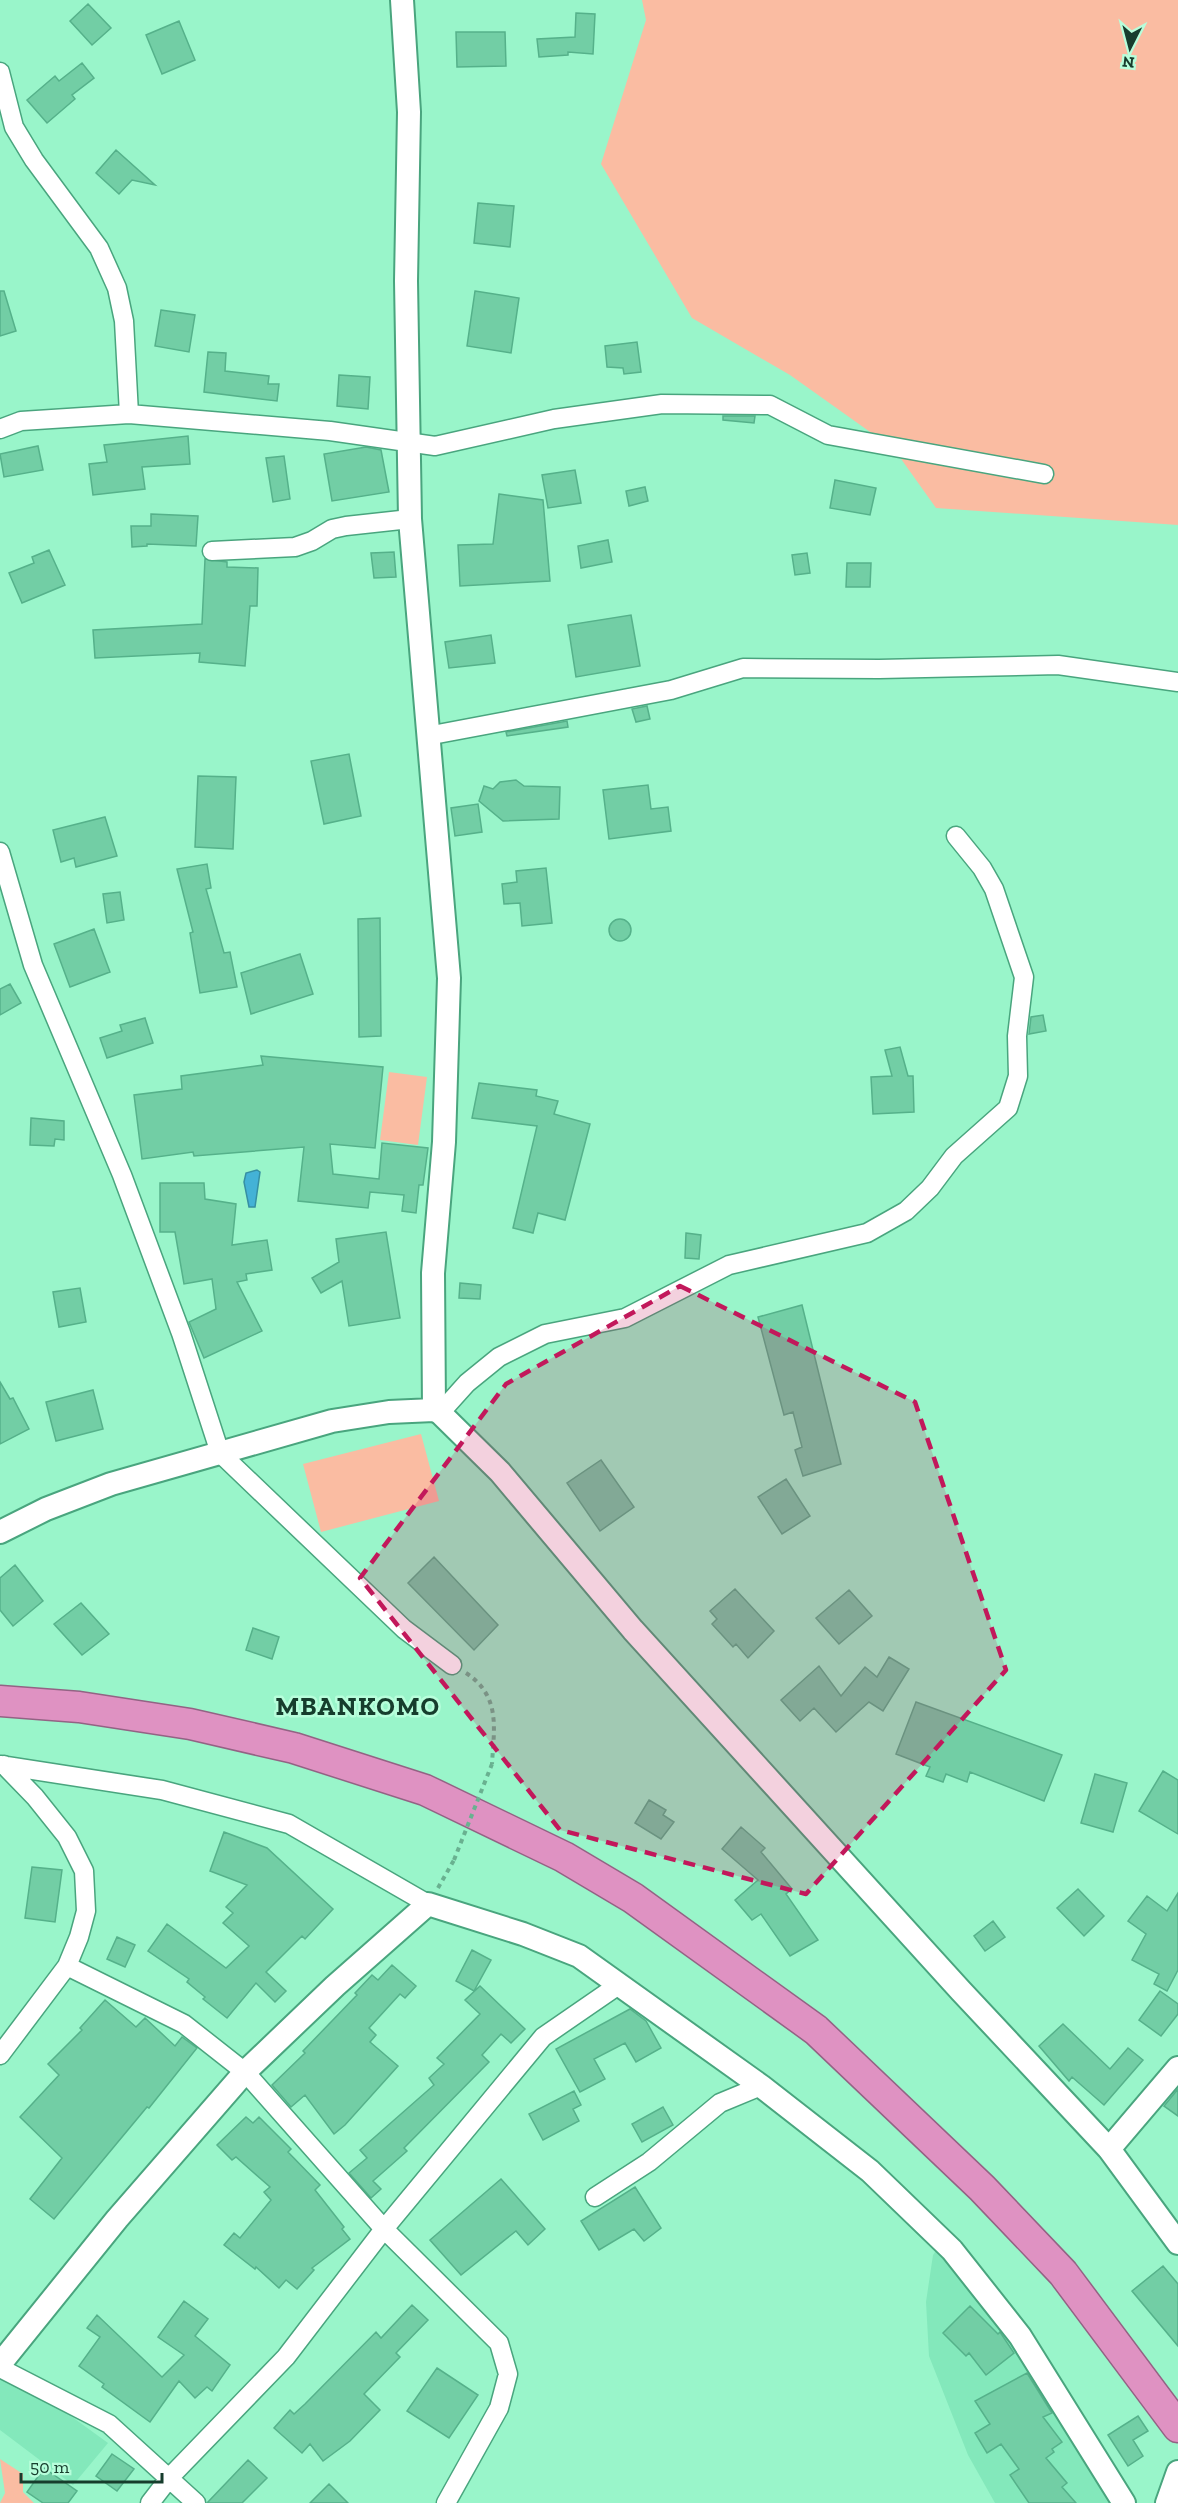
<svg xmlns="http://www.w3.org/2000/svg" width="1178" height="2503" font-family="'Zilla Slab',serif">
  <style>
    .built { fill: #83e8bb }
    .green { fill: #fabca2 }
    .water { fill: #44b2d6; stroke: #368fa3; stroke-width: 1.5 }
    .building { fill: #72cea5; stroke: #55b18a; stroke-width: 1.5 }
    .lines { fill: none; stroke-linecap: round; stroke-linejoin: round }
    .minor-casing { stroke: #49a57e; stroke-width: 21 }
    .tertiary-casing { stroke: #49a57e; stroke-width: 26 }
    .trunk-casing { stroke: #936384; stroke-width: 33 }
    .path { stroke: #69b190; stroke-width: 4; stroke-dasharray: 4.5 4.5; stroke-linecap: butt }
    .minor { stroke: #fff; stroke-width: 18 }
    .tertiary { stroke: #fff; stroke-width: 22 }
    .trunk { stroke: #df92c2; stroke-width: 30 }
    .path-bridge { stroke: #69b190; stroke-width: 4; stroke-dasharray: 4.5 4.5; stroke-linecap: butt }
    .marked { fill: #c2185b; fill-opacity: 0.2; stroke: #c2185b; stroke-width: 4.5; stroke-dasharray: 12 8; stroke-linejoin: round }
    .labels { text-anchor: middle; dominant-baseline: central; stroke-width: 5; stroke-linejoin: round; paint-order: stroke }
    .district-label { font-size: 26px; font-weight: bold; letter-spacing: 1.5px; fill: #163d2d; stroke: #b7fedb }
  </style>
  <rect width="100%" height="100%" fill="#99f5ca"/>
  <!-- built -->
  <path class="built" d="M944 2239 1132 2503H995L968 2455 929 2356 926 2302 933 2255Z
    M6 2369 108 2443 73 2485 0 2430V2375Z"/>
  <!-- green -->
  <path class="green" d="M642 0H1178V525L936 508 894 449 790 375 692 318 601 164 646 20Z
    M389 1072 427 1077 418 1145 380 1140Z
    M421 1434 439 1501 321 1532 303 1464Z
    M0 2459 23 2474V2492L34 2503H0L5 2493Z"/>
  <!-- water -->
  <path class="water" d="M257 1170 260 1172 255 1207H249L244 1182 246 1173Z"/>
  <!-- building -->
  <path class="building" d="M88 4 111 28 92 45 70 21Z
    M576 13 595 14 593 54 568 52V55L539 57 537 39 575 37Z
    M179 21 195 60 162 74 146 35Z
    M456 32H505L506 66 457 67Z
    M82 63 94 78 72 95 75 99 47 123 27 100 55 76 59 81Z
    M116 150 155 185 132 180 119 194 96 173Z
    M478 203 514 206 510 247 474 243Z
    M0 291H4L16 331 0 336Z
    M475 291 519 298 511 353 467 346Z
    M161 310 195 315 189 352 155 346Z
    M637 342 641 372 624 374 623 368 607 367 605 346Z
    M208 352 226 353 225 371 269 376 268 384H279L277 401 204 392Z
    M339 375 370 377 368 409 337 406Z
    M723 416H755L754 423 723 420Z
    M188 436 190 464 142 467 145 489 93 495 89 464 107 462 104 445Z
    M38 446 43 470 4 477 0 454Z
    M366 447 381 450 389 492 332 501 324 454Z
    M284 456 290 499 273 502 266 458Z
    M575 470 581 503 548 508 542 475Z
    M835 480 876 488 870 515 830 508Z
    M645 487 648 501 629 506 626 491Z
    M499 494 543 500 550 581 460 586 458 545 493 544Z
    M151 514 198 516 196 546 147 544V546L132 547 131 526H151Z
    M608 540 612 562 581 568 578 546Z
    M49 550 65 585 22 603 9 573 34 563 32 557Z
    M394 552 396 577 374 578 371 553Z
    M807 553 810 573 795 575 792 555Z
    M205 559 227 562V567L258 568 257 606H250L245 666 199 662 200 653 95 658 93 630 202 624Z
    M847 563H871L870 587H846Z
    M631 615 640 666 576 677 568 625Z
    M491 635 495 663 449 668 445 642Z
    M647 706 650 719 636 722 632 709Z
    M567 721 568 727 507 736 506 732Z
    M349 754 361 816 324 824 311 761Z
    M198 776 236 777 233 849 195 847Z
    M516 780 524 786 560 787 559 819 503 821 479 801 484 786 493 789 500 782Z
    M648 785 651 809 668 807 671 831 609 839 603 790Z
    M478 804 482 832 455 836 451 808Z
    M105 817 117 856 76 867 74 858 61 862 53 830Z
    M207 864 211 888 206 889 224 953 230 952 237 987 200 993 190 933 193 932 177 869Z
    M546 868 552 923 522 926 520 903 504 904 502 884 517 882 516 871Z
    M120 892 124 920 107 923 103 894Z
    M380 918 381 1036 359 1037 358 919Z
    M609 930a11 11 0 1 1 22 0a11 11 0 1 1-22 0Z
    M94 929 110 972 70 987 54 944Z
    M300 954 313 994 251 1014 241 973Z
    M10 984 21 1003 0 1015V989Z
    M1043 1015 1046 1031 1029 1034 1031 1017Z
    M145 1018 153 1043 107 1058 100 1038 122 1031 120 1025Z
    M900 1047 908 1076H913L914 1112 873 1114 871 1077 892 1076 885 1050Z
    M261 1056 383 1067 375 1148 330 1144 333 1174 379 1179 382 1143 428 1148 423 1185H419L416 1213 402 1211 404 1195 370 1192 368 1208 298 1201 304 1147 194 1156 193 1152 142 1159 134 1095 182 1089 181 1076 263 1065Z
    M479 1083 537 1090 536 1096 558 1101 554 1114 590 1124 565 1220 538 1213 533 1233 513 1228 537 1126 472 1118Z
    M31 1118 64 1121V1140L55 1139 54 1146 30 1145Z
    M160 1183H204L205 1199 236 1204 232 1245 267 1240 272 1270 246 1274 247 1280 237 1282 262 1331 204 1358 189 1322 216 1309 212 1279 184 1284 175 1232H160Z
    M386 1232 400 1318 349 1326 342 1281 321 1293 312 1278 339 1262 336 1239Z
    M686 1233 701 1235 699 1259 685 1258Z
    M460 1283 481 1285 480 1299 459 1298Z
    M80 1288 86 1322 59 1327 53 1292Z
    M802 1305 841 1464 803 1476 795 1450 802 1447 793 1412 784 1415 758 1317Z
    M0 1382 10 1399 13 1398 29 1429 0 1444Z
    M93 1390 103 1429 56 1441 46 1402Z
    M601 1460 634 1507 600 1531 567 1483Z
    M786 1479 810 1516 782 1534 758 1497Z
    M434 1557 498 1625 474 1650 408 1583Z
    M15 1565 43 1601 13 1626 0 1610V1578Z
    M735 1589 774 1631 748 1658 736 1644 733 1647 712 1624 717 1619 710 1611Z
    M849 1590 872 1616 839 1644 816 1618Z
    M81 1603 109 1634 82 1655 54 1624Z
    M253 1628 279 1637 272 1659 246 1650Z
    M889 1657 909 1669 883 1711 869 1702 836 1732 814 1708 800 1721 781 1700 819 1666 841 1696 865 1667 877 1677Z
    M916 1702 1062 1755 1044 1801 970 1772 967 1782 946 1774 943 1782 926 1776 930 1767 896 1754Z
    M1163 1771 1178 1780V1834L1139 1811Z
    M1095 1774 1127 1783 1113 1832 1081 1823Z
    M649 1800 666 1810 663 1815 674 1822 661 1839 635 1823Z
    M741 1827 765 1848 761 1852 792 1889 786 1894 818 1940 790 1956 761 1914 752 1920 735 1900 758 1880 722 1849Z
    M224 1832 267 1848 333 1909 305 1939 302 1936 266 1972 286 1991 275 2002 256 1983 227 2018 203 1999 205 1997 187 1982 189 1979 148 1951 167 1924 226 1968 249 1946 223 1923 233 1913 226 1907 247 1885 210 1871Z
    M32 1867 62 1870 55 1922 25 1918Z
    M1078 1889 1104 1916 1084 1936 1057 1908Z
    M1178 1893V1970L1167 1991 1154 1984 1159 1974 1132 1960 1146 1934 1128 1921 1147 1896 1167 1911Z
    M993 1921 1005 1937 985 1951 974 1936Z
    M117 1937 135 1945 125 1967 107 1959Z
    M472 1950 491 1960 474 1991 456 1981Z
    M392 1965 416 1986 405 1998 400 1994 369 2028 376 2035 370 2042 398 2066 345 2125 334 2134 305 2095 291 2107 272 2085 305 2053 303 2051 357 1995 355 1993 372 1975 378 1980Z
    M480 1986 525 2029 511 2043 501 2034 482 2055 489 2062 404 2148 407 2151 373 2181 381 2189 371 2198 349 2173 367 2158 360 2150 434 2085 429 2078 444 2064 437 2058 480 2014 465 2000Z
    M1160 1991 1178 2004V2014L1161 2036 1139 2020Z
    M105 2000 136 2027 145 2018 175 2046 182 2037 197 2048 149 2108 147 2107 54 2219 30 2199 62 2158 20 2117 59 2075 48 2064 82 2030 80 2028Z
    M630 2009 646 2021 661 2048 636 2062 625 2043 594 2059 605 2079 580 2092 556 2049Z
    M1063 2024 1110 2069 1128 2048 1143 2060 1104 2105 1072 2077 1069 2081 1039 2046Z
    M1178 2089V2116L1164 2106Z
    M574 2091 581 2105 573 2109 579 2121 543 2140 529 2114Z
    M663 2107 673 2125 642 2142 632 2124Z
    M246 2117 253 2123 259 2117 291 2149 288 2152 320 2185 315 2190 344 2227 342 2229 350 2239 312 2268 314 2270 297 2289 286 2280 279 2288 256 2267 255 2269 224 2245 234 2233 240 2238 271 2200 264 2192 270 2187 236 2157 232 2160 217 2145Z
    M501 2179 545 2229 528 2245 516 2231 461 2275 430 2240Z
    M635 2187 661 2228 644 2241 634 2229 599 2250 581 2221Z
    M1163 2266 1178 2284V2346L1132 2291Z
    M184 2301 208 2319 195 2336 230 2365 212 2391 207 2387 195 2398 179 2381 150 2422 102 2387 104 2384 79 2366 100 2337 87 2328 97 2315 162 2377 184 2355 158 2337Z
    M412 2305 428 2320 396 2353 400 2357 364 2394 380 2410 350 2441 323 2461 310 2444 302 2453 274 2428 290 2410 294 2414 305 2404 376 2332 381 2338Z
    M970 2306 998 2334 1000 2332 1014 2353 986 2375 969 2353 966 2356 943 2333Z
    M437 2368 478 2395 449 2438 407 2411Z
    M1027 2373 1052 2413 1043 2417 1062 2442 1052 2449 1054 2452 1046 2458 1067 2483 1062 2487 1076 2503H1029L1010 2475 1019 2469 1001 2444 987 2453 975 2433 990 2424 975 2401Z
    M1138 2416 1148 2431 1133 2440 1143 2456 1128 2466 1108 2435Z
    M112 2454 134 2469 117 2491 96 2476Z
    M248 2460 267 2478 242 2503H207Z
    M44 2468 77 2491 68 2503H43L27 2492Z
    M329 2484 348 2503H310Z"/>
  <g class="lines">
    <!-- minor casing -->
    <g class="minor-casing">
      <path id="minor" d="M0 72 14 127 34 160 99 248 117 288 124 321 129 414
        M0 429 21 421 129 414 330 431 435 446 554 419 662 404 770 405 828 435 1044 474
        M212 551 295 547 312 541 332 529 346 526 410 519
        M427 736 671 690 743 668 879 669 1058 665 1178 682
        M0 852 33 965 122 1175 181 1333 220 1453 404 1629 452 1665
        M440 1413 467 1383 499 1357 545 1334 625 1318 729 1265 867 1233 906 1211 930 1188 954 1156 1008 1108 1018 1076 1017 1036 1024 977 994 889 982 868 956 836
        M0 1765 162 1790 289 1824 428 1904
        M67 1966 184 2024 245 2072 384 2229 499 2343 508 2374 499 2408 446 2503
        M0 2055 67 1966 79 1937 86 1911 84 1871 67 1837 35 1797 4 1765
        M595 2197 649 2162 720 2103 761 2086
        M0 2368 109 2424 196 2503
        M150 2503 170 2477 286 2357 384 2229 543 2037 617 1986"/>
    </g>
    <!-- tertiary casing -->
    <g class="tertiary-casing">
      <path id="tertiary" d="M402 0 409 112 406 281 410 519 449 978 444 1142 433 1273 434 1410
        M0 1532 46 1509 111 1484 332 1421 389 1412 434 1410 440 1413 500 1472 633 1630 961 1991 1109 2149 1178 2243
        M1109 2149 1178 2068
        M0 2364 117 2219 245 2072 335 1986 428 1904 523 1934 579 1956 761 2086 870 2171 952 2250 1020 2336 1124 2503
        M1167 2503 1178 2472"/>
    </g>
    <!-- trunk casing -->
    <g class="trunk-casing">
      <path id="trunk" d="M0 1701 79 1707 190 1724 294 1748 425 1790 564 1857 633 1898 816 2030 982 2188 1063 2273 1178 2427"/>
    </g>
    <!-- path -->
    <path class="path" d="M466 1673C501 1696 494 1728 492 1764
      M438 1888 454 1860"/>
    <!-- minor -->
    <use href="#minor" class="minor"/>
    <!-- tertiary -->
    <use href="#tertiary" class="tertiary"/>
    <!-- trunk -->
    <use href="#trunk" class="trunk"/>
    <!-- path-bridge -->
    <path class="path-bridge" d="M454 1860 492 1764"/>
  </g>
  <!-- marked area -->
  <path class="marked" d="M680 1286 915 1402 1006 1670 806 1894 560 1830 360 1578 506 1384Z"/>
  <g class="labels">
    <!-- district labels -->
    <g class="district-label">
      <text x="358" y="1706">MBANKOMO</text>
    </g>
  </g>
  <!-- north arrow -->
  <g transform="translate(1130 48) rotate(186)" stroke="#b7fedb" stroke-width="4.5" paint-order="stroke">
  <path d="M0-4.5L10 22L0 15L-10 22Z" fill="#163d2d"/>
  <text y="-9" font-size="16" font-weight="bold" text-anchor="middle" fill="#163d2d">N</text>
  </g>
  <!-- scale -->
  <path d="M21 2473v9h141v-9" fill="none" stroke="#163d2d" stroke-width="3"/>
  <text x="30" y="2473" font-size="18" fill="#163d2d" stroke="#b7fedb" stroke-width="4.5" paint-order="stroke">50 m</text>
</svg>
